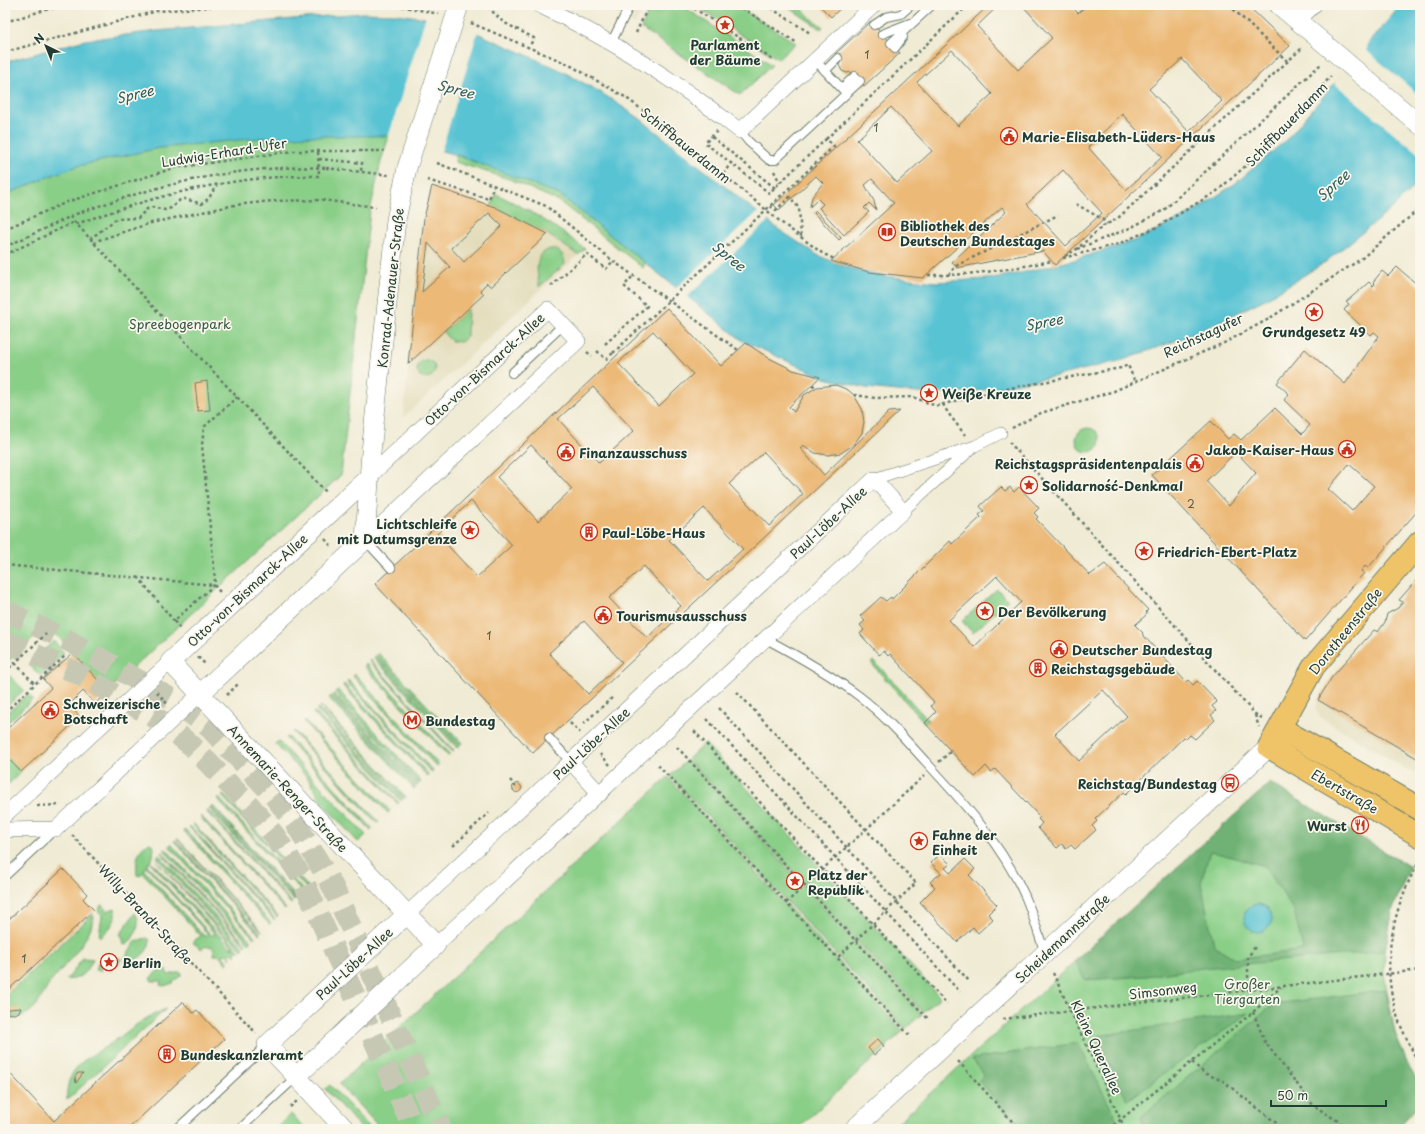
<svg xmlns="http://www.w3.org/2000/svg" width="1425" height="1134" font-family="'Playpen Sans',sans-serif">
  <style>
    .built { fill: #e2dcba }
    .green { fill: #8acf88; stroke: #54865e }
    .forest { fill: #6fb274; stroke: #477854; fill-rule: evenodd }
    .water { fill: #58c3d3; stroke: #3c8084 }
    .pier { fill: #f0ebd4 }
    .building { fill: #ecb977; fill-rule: evenodd }
    .lines { fill: none; stroke-linecap: round; stroke-linejoin: round }
    .trunk-tunnel { stroke: #c6c8b4; stroke-width: 22; stroke-dasharray: 22 11; stroke-linecap: butt }
    .service-casing { stroke: #687a6c; stroke-width: 10 }
    .pedestrian-casing { stroke: #687a6c; stroke-width: 12 }
    .minor-casing { stroke: #687a6c; stroke-width: 16 }
    .tertiary-casing { stroke: #687a6c; stroke-width: 20 }
    .primary-casing { stroke: #687a6c; stroke-width: 24 }
    .path { stroke: #687a6c; stroke-width: 2.5; stroke-dasharray: 3 3; stroke-linecap: butt }
    .service { stroke: #fff; stroke-width: 8 }
    .pedestrian { stroke: #fff; stroke-width: 11 }
    .minor { stroke: #fff; stroke-width: 15 }
    .tertiary { stroke: #fff; stroke-width: 19 }
    .primary { stroke: #efc469; stroke-width: 22 }
    .tertiary-bridge-casing { stroke: #687a6c; stroke-width: 20; stroke-linecap: butt }
    .path-bridge { stroke: #687a6c; stroke-width: 2.5; stroke-dasharray: 3 3; stroke-linecap: butt }
    .tertiary-bridge { stroke: #fff; stroke-width: 19 }
    .labels { text-anchor: middle; dominant-baseline: central; stroke-width: 3.5; stroke-linejoin: round; paint-order: stroke }
    .number-label { font-size: 11px; fill: #525c45 }
    .poi-label { font-size: 13px; font-weight: bold; fill: #1f3d34; stroke: #fbf7ec; text-anchor: start }
    .street-label { font-size: 13px; fill: #1f3d34; stroke: #fbf7ec }
    .park-label { font-size: 13px; fill: #345a45; stroke: #fbf7ec }
    .water-label { font-size: 14px; font-style: italic; fill: #2d5e5c; stroke: #fbf7ec }
  </style>
  <rect width="100%" height="100%" fill="#fbf7ec"/>
  <filter id="ink" filterUnits="userSpaceOnUse"><feTurbulence type="fractalNoise" baseFrequency=".025" numOctaves="2"/><feDisplacementMap in="SourceGraphic" scale="8" xChannelSelector="R" yChannelSelector="G"/><feConvolveMatrix kernelMatrix="1 2 1 2 8 2 1 2 1" color-interpolation-filters="sRGB"/></filter>
  <filter id="wash" filterUnits="userSpaceOnUse"><feTurbulence type="fractalNoise" baseFrequency=".012" numOctaves="4" result="noise"/><feDisplacementMap in="SourceGraphic" scale="16" xChannelSelector="R" yChannelSelector="G"/><feGaussianBlur stdDeviation="0.9" result="paint"/><feColorMatrix in="noise" values="0 0 0 0 0 0 0 0 0 0 0 0 0 0 0 0 0 1.4 0 .05"/><feComposite in="paint" operator="in"/></filter>
  <g filter="url(#wash)">
    <rect width="100%" height="100%" fill="#f0ebd4"/>
    <!-- built -->
    <path class="built" d="M599 5H644L635 25Z
      M432 186 495 207 520 218 544 232 578 255 403 418 424 218Z
      M1420 576V777L1325 720 1319 716 1316 708 1318 700 1332 677Z"/>
    <!-- green -->
    <path class="green" d="M652 5H681L772 65 740 95 641 28Z
      M695 5H735L796 43 778 59Z
      M785 5H798L811 18 823 27 821 29Z
      M367 135 389 136 381 161 370 211 341 475 108 691 47 625 5 664V195C115 139 246 136 367 135Z
      M456 155 532 183 560 195 645 263 643 268 560 202 512 180 455 162Z
      M496 194C532 211 554 225 585 249L578 255 544 232 491 206Z
      M550 249C560 249 564 254 565 264L539 287C538 273 532 255 550 249Z
      M468 309 467 337 461 342 451 341 443 332Z
      M417 369a9 9 0 1 1 18 0a9 9 0 1 1-18 0Z
      M1076 440a12 12 0 1 1 24 0a12 12 0 1 1-24 0Z
      M997 589 1008 600 973 633 962 621Z
      M54 641 64 653 40 676 29 664Z
      M378 653 462 743 460 745 376 655Z
      M375 656 459 746 457 748 373 657Z
      M370 660 454 751 453 752 369 661Z
      M874 661 928 720 925 723 871 663Z
      M366 664 450 755 448 756 364 666Z
      M355 674 439 765 437 767 353 676Z
      M10 676 24 690 5 708V680Z
      M348 680 433 771 431 772 347 682Z
      M344 684 429 775 427 776 343 686Z
      M338 690 421 782 419 784 335 692Z
      M28 694 33 699 5 725V715Z
      M334 694 418 785 416 786 332 695Z
      M331 696 415 787 414 789 329 698Z
      M321 706 406 797 404 798 320 707Z
      M318 708 403 799 401 801 317 710Z
      M315 712 399 803 398 804 313 713Z
      M305 721 390 811 388 813 304 722Z
      M294 731 379 822 377 823 293 732Z
      M288 737 372 828 371 830 286 738Z
      M278 741 366 835 358 842 325 806 307 777 275 744Z
      M705 743 940 997 923 1012 688 759Z
      M5 755 21 772 5 787Z
      M687 760 922 1014 905 1029 670 776Z
      M668 777 903 1031 797 1129H381L339 1084Z
      M1270 783 1410 867 1393 908 1385 951 1384 974 1395 1033 1410 1069 1420 1085V1103L1397 1129H891Z
      M224 795 308 887 307 889 222 796Z
      M219 798 304 891 303 893 218 800Z
      M212 805 297 898 296 899 211 806Z
      M210 807 295 900 294 901 209 809Z
      M207 810 292 903 291 904 206 811Z
      M201 816 286 909 285 910 200 817Z
      M193 823 278 916 277 917 192 824Z
      M190 826 275 919 274 920 189 827Z
      M186 830 271 923 269 924 184 831Z
      M177 838 262 931H261L177 839Z
      M175 840 260 933 259 934 174 841Z
      M150 843 154 846 153 857 144 870 204 936 209 935 147 867 148 866 211 935H216L151 863 152 862 230 947 234 948 155 859 240 951 236 949 235 956 232 953 229 954 231 959 227 954 222 955 228 962 227 964 219 955H214V950L211 946 204 947 202 949 192 942 201 936 142 872 140 876 137 875C136 862 136 849 150 843Z
      M171 844 255 937 254 938 169 846Z
      M166 849 251 941 249 943 164 850Z
      M162 852 247 945 246 946 161 853Z
      M159 855 244 948 242 950 157 857Z
      M101 905 104 906 106 911 115 908C117 921 111 928 101 936H99L102 916 98 911Z
      M135 913C143 924 134 937 127 945L123 943V938L120 934Z
      M93 914C95 936 63 966 50 983 44 992 39 1004 31 1011 23 1017 14 1018 5 1019V996Z
      M147 938 150 940C149 952 140 958 130 963L125 962 124 959 136 941Z
      M110 955 113 960 116 957 121 959 118 964 111 970 107 969 106 965 100 971 95 970C100 961 99 956 110 955Z
      M83 958 93 959C88 970 79 982 66 979L70 976Z
      M160 969 166 970 168 975 180 972 182 974 173 983 164 986 160 985 161 981H152L150 978Z
      M166 1009 67 1100C66 1095 67 1090 68 1085 74 1060 95 1055 113 1042 134 1027 141 1019 166 1009Z
      M330 1085 371 1129H362L325 1089Z
      M291 1114 305 1129H274Z"/>
    <!-- forest -->
    <path class="forest" d="M1270 783 1410 867 1393 908 1385 951 1203 968 1146 976 1085 980 1075 960ZM1210 851 1265 866 1294 911 1303 950 1235 959 1214 945 1201 883Z
      M1386 990 1395 1033 1410 1069 1420 1085V1103L1397 1129H1137L1143 1123 1141 1117 1274 1004Z
      M1249 1013 1127 1100 1096 1036Z
      M1078 1043 1117 1120 1106 1129H1022L979 1081 984 1074 972 1059Z"/>
    <!-- water -->
    <path class="water" d="M1401 5H1420V182L1388 212 1324 263 1269 297 1225 319 1186 337 1123 360 1057 376 972 392 918 393 866 388 825 378 743 341 560 195 463 157 389 136H315L259 138 159 148 78 166 53 175 5 195V62L85 40 157 31 362 13 396 14 426 18 477 33 558 69 600 92 639 118 778 229 819 256 852 269 875 275 936 282 987 279 1017 274 1074 260 1136 240 1190 214 1236 183 1287 139Z
      M1244 918a14 14 0 1 1 28 0a14 14 0 1 1-28 0Z"/>
    <!-- pier -->
    <path class="pier" d="M426 16 478 31 441 152 388 138Z
      M1365 44 1368 47 1366 50 1420 96V155L1334 83Z
      M759 211 769 220 686 298 675 289Z"/>
    <g id="blocks">
      <!-- building -->
      <path class="building" d="M609 5H620L618 10Z
        M819 5H844L831 17Z
        M989 5H999L977 26 1018 70 1052 38 1022 5H1070L1078 13 1087 5H1247L1290 46 1055 265 1043 251 957 268 952 262 1006 212 1002 207 923 278 869 272 831 261 894 203 872 179 865 185 874 201 876 210 869 203 864 208 869 212 844 235 819 208 823 204 818 199 810 207 812 197 823 183 816 176 779 210 774 205ZM952 50 992 94 958 126 917 82ZM1182 59 1222 101 1189 132 1149 89ZM891 107 932 151 897 183 857 140ZM1122 114 1162 157 1126 190 1088 147ZM1063 170 1102 213 1066 246 1027 204Z
        M871 21 900 53 864 86 851 72 847 73 842 71 839 65 841 60 835 54Z
        M432 186 495 207 548 234 491 287 487 283 480 290 484 294 408 364 424 218ZM489 213 502 226 464 262 451 248ZM428 243 450 267 422 292Z
        M816 211 841 238 839 240 814 213Z
        M1397 267 1420 287V508L1368 568 1365 566 1361 571 1364 573 1305 641 1152 475 1211 421 1228 439 1234 434 1241 440 1275 408 1302 434 1310 425 1284 400 1289 394 1277 383 1305 349 1345 384 1379 336 1374 332 1371 335 1344 310 1349 304 1346 302 1369 282 1373 286 1375 284 1373 282 1382 271 1388 276ZM1236 452 1256 473 1229 506 1206 481ZM1349 464 1374 486 1352 511 1328 489Z
        M667 308 721 366 746 343 767 357 793 370 820 377 789 407 794 412 804 395 817 387 836 385 848 390 854 395 862 409 864 422 862 433 853 445 841 453 828 455 815 453 803 445 800 448 824 475 889 412 900 411 533 753 375 584ZM653 331 693 374 659 406 618 363ZM593 387 634 431 599 463 558 419ZM531 445 572 489 538 521 497 477ZM764 452 803 494 769 526 729 484ZM471 501 512 545 477 577 437 534ZM704 508 743 549 708 581 669 540ZM644 566 681 606 647 638 609 598ZM584 621 622 662 588 694 549 653Z
        M207 381 210 410 198 411 195 383Z
        M1001 487 1005 491 1010 487 1014 492 1019 487 1039 508 1034 513 1038 517 1036 519 1090 575 1105 564 1148 610 1146 612 1147 614 1135 625 1143 633 1142 634 1186 682 1188 680 1193 685 1197 681 1217 702 1212 706 1216 711 1211 715 1215 720 1195 739 1190 735 1186 739 1184 737 1126 794 1124 792 1095 819 1097 821 1092 826 1096 830 1075 849 1071 845 1066 849 1062 844 1057 848 1038 828 1042 823 1038 819 1040 817 995 769 991 772 986 766 975 777 925 723 936 712 931 706 934 702 890 654 888 656 884 651 879 655 860 634 864 630 860 625 865 621 860 616 881 597 886 601 891 597 892 599 950 541 952 544 981 517 979 515 984 511 980 506ZM997 576 1021 602 974 647 949 620ZM1103 690 1127 716 1079 761 1055 734Z
        M1420 576V760L1318 700 1332 677 1374 630 1378 632 1385 622 1387 614 1398 608 1403 602 1399 600Z
        M73 653 108 691 95 704 83 691 69 705 80 717 21 772 5 755V728L7 729 51 688 43 679Z
        M512.5 788a4.5 4.5 0 1 1 9 0a4.5 4.5 0 1 1-9 0Z
        M940 854 950 864 945 868 950 873 965 859 975 869 969 875 997 905 988 914 993 919 978 933 973 927 957 942 920 902 935 887 930 882 941 873 931 863Z
        M63 869 87 894 83 899 94 910 5 993V923Z
        M183 1002 193 1013 197 1010 224 1039 128 1129H5V1068L54 1121Z
        M21 1008 19 1012 14 1014 6 1013 9 1009Z
        M878 1039 884 1046 874 1055 868 1048Z
        M78 1073H83L76 1083 75 1077Z"/>
    </g>
  </g>
  <g filter="url(#ink)">
    <use href="#blocks" fill-opacity="0" stroke="#687a6c" stroke-width="1"/>
    <g class="lines">
      <!-- trunk-tunnel -->
      <path class="trunk-tunnel" d="M5 611 69 641 173 700 210 728 270 791 295 822 333 887 441 1129
        M5 641 79 674 161 721 192 746 250 806 275 836 302 878 414 1129"/>
      <!-- service casing -->
      <g class="service-casing">
        <path id="service" d="M874 25 886 17 901 14 911 5
          M882 34 910 23
          M611 43 630 5
          M891 43 932 5
          M895 48 903 37
          M815 60 846 93
          M825 71 838 58
          M842 88 855 76
          M740 131 748 141 769 160H775L860 81
          M512 373 563 325
          M365 540 391 568
          M766 639C798 656 830 674 859 696 884 715 905 739 926 762 964 803 1002 845 1025 896 1033 914 1038 934 1045 953
          M549 738 571 762
          M5 876 55 829
          M177 1129 267 1045
          M240 1129 297 1076"/>
      </g>
      <!-- pedestrian casing -->
      <g class="pedestrian-casing">
        <path id="pedestrian" d="M874 479 975 446 1001 433
          M903 511 971 449"/>
      </g>
      <!-- minor casing -->
      <g class="minor-casing">
        <path id="minor" d="M539 5C610 39 678 82 740 131L874 5
          M1298 21 1314 5
          M365 540 578 341 548 309 370 476
          M571 762 600 794
          M5 815 170 662
          M5 830 56 829 200 694
          M407 914 874 479 903 511 436 945"/>
      </g>
      <!-- tertiary casing -->
      <g class="tertiary-casing">
        <path id="tertiary" d="M1279 5 1420 125
          M200 694 365 540 371 452 396 220 407 168
          M297 1076 436 945 170 662 370 476
          M345 1129 267 1045 407 914
          M854 1129 1269 747"/>
      </g>
      <!-- primary casing -->
      <g class="primary-casing">
        <path id="primary" d="M1420 542 1314 666 1269 747 1420 836
          M1280 728 1420 809"/>
      </g>
      <!-- path -->
      <path class="path" d="M396 5 439 14
        M689 5 773 60
        M737 5 797 43
        M766 5 810 33
        M1229 5 1287 61
        M488 7 503 22 534 38 529 47
        M5 22 45 10 70 5
        M471 23 568 64 625 97 668 129 782 223 822 253 834 259
        M636 33 649 5
        M5 52 157 11 237 5
        M717 131 705 143 731 163
        M712 137 775 188
        M826 139 968 5
        M319 159 362 163 361 171
        M437 163 546 206 613 261 738 350
        M326 168 389 175
        M774 171 780 183
        M723 174 731 163 769 193 826 139 834 146 832 148
        M427 180 489 199 494 185
        M1076 204 1102 219 1107 224
        M770 206 776 210 790 197 799 208 801 237
        M70 217 194 351 327 493
        M76 224C158 195 231 175 319 176L318 151
        M5 229 67 202 174 168 293 151H384
        M90 239 116 219 138 218 147 209 153 207 165 210 171 208 180 200 185 199 202 204 209 198 217 184
        M94 244 99 240 151 223 235 205 272 201 322 200 376 207
        M5 247 76 214
        M1077 249 1130 228 1164 210 1322 63
        M5 255 74 222
        M1065 256 1077 249 1103 226 1117 219 1301 49
        M1063 258 1118 244 1157 227 1216 192 1274 141 1331 76
        M928 275C970 276 1010 269 1052 261
        M948 275 956 266 1058 215
        M551 286 587 254 606 269 613 261
        M605 344 647 306 624 286 634 275
        M597 351 606 359 613 353
        M587 352 592 356
        M812 385 817 387
        M854 395 875 398 913 397 936 406 999 390 1121 368 1128 365 1135 382
        M943 404 948 413 965 435
        M1012 428 1041 413 1114 391 1224 343 1267 320 1361 259 1420 208
        M1009 442 1255 714 1264 719
        M325 539 332 547
        M5 565 214 585 220 592
        M138 577 174 621 214 585 215 579 202 445 204 427 237 397
        M174 621 180 629
        M198 657 206 665
        M15 663 35 684
        M5 672 46 634
        M157 692 168 705
        M737 692 916 883 837 958
        M227 695 238 684
        M719 708 970 982
        M5 712 66 655
        M1255 715 1259 727
        M707 719 960 992
        M570 723 580 733
        M583 724 614 696
        M694 731 947 1004
        M677 747 929 1020
        M600 754 610 765
        M939 762 951 751
        M658 765 911 1037
        M510 780 516 787
        M37 806 60 805
        M72 835 256 1033
        M453 846 489 813
        M1420 859C1392 910 1378 967 1400 1024 1406 1038 1413 1052 1420 1066
        M786 903 924 776
        M1053 973 1125 1129
        M1248 990V957L1255 947
        M1253 1012 1265 1042 1313 1105 1350 1129
        M1003 1019 1420 970
        M958 1061 1019 1129
        M1192 1062 1204 1073 1223 1081 1284 1129
        M290 1107 297 1101
        M1109 1129 1253 1012 1281 987"/>
      <!-- service -->
      <use href="#service" class="service"/>
      <!-- pedestrian -->
      <use href="#pedestrian" class="pedestrian"/>
      <!-- minor -->
      <use href="#minor" class="minor"/>
      <!-- tertiary -->
      <use href="#tertiary" class="tertiary"/>
      <!-- primary -->
      <use href="#primary" class="primary"/>
      <!-- tertiary-bridge casing -->
      <g class="tertiary-bridge-casing">
        <path id="tertiary-bridge" d="M407 168 459 5"/>
      </g>
      <!-- path-bridge -->
      <path class="path-bridge" d="M76 214C156 185 239 164 326 168
        M613 353 832 148"/>
      <!-- tertiary-bridge -->
      <use href="#tertiary-bridge" class="tertiary-bridge"/>
    </g>
  </g>
  <!-- icons -->
  <defs>
    <g id="sight-ring" transform="scale(0.9)"><circle r="9.5" fill="#fbf7ec" stroke="#c8321e" stroke-width="1.5"/><path d="M0-6L1.8-2.2L6-1.7L2.9 1.2L3.7 5.4L0 3.3L-3.7 5.4L-2.9 1.2L-6-1.7L-1.8-2.2Z" fill="#c8321e"/></g>
    <g id="civic-ring" transform="scale(0.9)"><circle r="9.5" fill="#fbf7ec" stroke="#c8321e" stroke-width="1.5"/><path d="M-.6-6.5H3V-4.5H.6V-3L4-1V1h2V6H-6V1h2V-1L-.6-3ZM-1.2 2.5V6h2.4V2.5Z" fill="#c8321e"/></g>
    <g id="library-ring" transform="scale(0.9)"><circle r="9.5" fill="#fbf7ec" stroke="#c8321e" stroke-width="1.5"/><path d="M-6-4Q-3-5.5-.7-3.5V5Q-3 3-6 4ZM6-4Q3-5.5 .7-3.5V5Q3 3 6 4Z" fill="#c8321e"/></g>
    <g id="building-ring" transform="scale(0.9)"><circle r="9.5" fill="#fbf7ec" stroke="#c8321e" stroke-width="1.5"/><path d="M-4-6H4V6H1V3H-1V6H-4ZM-2.5-4.3h1.7v1.8h-1.7ZM.8-4.3h1.7v1.8H.8ZM-2.5-1h1.7V.8h-1.7ZM.8-1h1.7V.8H.8Z" fill="#c8321e"/></g>
    <g id="metro-ring" transform="scale(0.9)"><circle r="9.5" fill="#fbf7ec" stroke="#c8321e" stroke-width="1.5"/><path d="M-5.5 5V-5H-3L0 0L3-5H5.5V5H3V-.5L0 4L-3-.5V5Z" fill="#c8321e"/></g>
    <g id="bus-ring" transform="scale(0.9)"><circle r="9.5" fill="#fbf7ec" stroke="#c8321e" stroke-width="1.5"/><path d="M-5-6H5V4H4V6H2V4H-2V6H-4V4H-5ZM-3.5-4V0h7V-4ZM-3.5 1.2v1.5H-2V1.2ZM2 1.2v1.5H3.5V1.2Z" fill="#c8321e"/></g>
    <g id="restaurant-ring" transform="scale(0.9)"><circle r="9.5" fill="#fbf7ec" stroke="#c8321e" stroke-width="1.5"/><path d="M-5-6h1v4h1v-4h1v4h1v-4h1v5L-1.5 .5V6h-2V.5L-5-1ZM5-6V6H3V1.5H1.5Q1.5-4 5-6Z" fill="#c8321e"/></g>
  </defs>
  <g fill-rule="evenodd">
    <use href="#sight-ring" x="725" y="25"/>
    <use href="#civic-ring" x="1009" y="136"/>
    <use href="#library-ring" x="887" y="232"/>
    <use href="#sight-ring" x="1314" y="312"/>
    <use href="#sight-ring" x="929" y="393"/>
    <use href="#civic-ring" x="1347" y="449"/>
    <use href="#civic-ring" x="566" y="452"/>
    <use href="#civic-ring" x="1195" y="463"/>
    <use href="#sight-ring" x="1029" y="485"/>
    <use href="#sight-ring" x="470" y="530"/>
    <use href="#building-ring" x="589" y="532"/>
    <use href="#sight-ring" x="1144" y="551"/>
    <use href="#sight-ring" x="985" y="611"/>
    <use href="#civic-ring" x="603" y="615"/>
    <use href="#civic-ring" x="1059" y="649"/>
    <use href="#building-ring" x="1038" y="668"/>
    <use href="#civic-ring" x="50" y="710"/>
    <use href="#metro-ring" x="412" y="720"/>
    <use href="#bus-ring" x="1230" y="783"/>
    <use href="#restaurant-ring" x="1360" y="825"/>
    <use href="#sight-ring" x="919" y="841"/>
    <use href="#sight-ring" x="795" y="881"/>
    <use href="#sight-ring" x="109" y="962"/>
    <use href="#building-ring" x="167" y="1054"/>
  </g>
  <g class="labels">
    <!-- number labels -->
    <g class="number-label">
      <text x="867" y="54">1</text>
      <text x="876" y="127">1</text>
      <text x="1191" y="503">2</text>
      <text x="489" y="635">1</text>
      <text x="24" y="958">1</text>
    </g>
    <!-- poi labels -->
    <g class="poi-label">
      <text x="725" y="44" text-anchor="middle">Parlament<tspan x="725" dy="15">der Bäume</tspan></text>
      <text x="1022" y="136">Marie-Elisabeth-Lüders-Haus</text>
      <text x="900" y="225">Bibliothek des<tspan x="900" dy="15">Deutschen Bundestages</tspan></text>
      <text x="1314" y="331" text-anchor="middle">Grundgesetz 49</text>
      <text x="942" y="393">Weiße Kreuze</text>
      <text x="1334" y="449" text-anchor="end">Jakob-Kaiser-Haus</text>
      <text x="579" y="452">Finanzausschuss</text>
      <text x="1182" y="463" text-anchor="end">Reichstagspräsidentenpalais</text>
      <text x="1042" y="485">Solidarność-Denkmal</text>
      <text x="457" y="523" text-anchor="end">Lichtschleife<tspan x="457" dy="15">mit Datumsgrenze</tspan></text>
      <text x="602" y="532">Paul-Löbe-Haus</text>
      <text x="1157" y="551">Friedrich-Ebert-Platz</text>
      <text x="998" y="611">Der Bevölkerung</text>
      <text x="616" y="615">Tourismusausschuss</text>
      <text x="1072" y="649">Deutscher Bundestag</text>
      <text x="1051" y="668">Reichstagsgebäude</text>
      <text x="63" y="703">Schweizerische<tspan x="63" dy="15">Botschaft</tspan></text>
      <text x="425" y="720">Bundestag</text>
      <text x="1217" y="783" text-anchor="end">Reichstag/Bundestag</text>
      <text x="1347" y="825" text-anchor="end">Wurst</text>
      <text x="932" y="834">Fahne der<tspan x="932" dy="15">Einheit</tspan></text>
      <text x="808" y="874">Platz der<tspan x="808" dy="15">Republik</tspan></text>
      <text x="122" y="962">Berlin</text>
      <text x="180" y="1054">Bundeskanzleramt</text>
    </g>
    <!-- street labels -->
    <g class="street-label">
      <text transform="translate(1286 124) rotate(-46)">Schiffbauerdamm</text>
      <text transform="translate(686 145) rotate(39)">Schiffbauerdamm</text>
      <text transform="translate(224 152) rotate(-9)">Ludwig-Erhard-Ufer</text>
      <text transform="translate(390 288) rotate(-84)">Konrad-Adenauer-Straße</text>
      <text transform="translate(1203 335) rotate(-25)">Reichstagufer</text>
      <text transform="translate(484 369) rotate(-43)">Otto-von-Bismarck-Allee</text>
      <text transform="translate(828 522) rotate(-43)">Paul-Löbe-Allee</text>
      <text transform="translate(247 590) rotate(-43)">Otto-von-Bismarck-Allee</text>
      <text transform="translate(1345 631) rotate(-51)">Dorotheenstraße</text>
      <text transform="translate(591 743) rotate(-43)">Paul-Löbe-Allee</text>
      <text transform="translate(288 788) rotate(47)">Annemarie-Renger-Straße</text>
      <text transform="translate(1345 791) rotate(30)">Ebertstraße</text>
      <text transform="translate(146 914) rotate(47)">Willy-Brandt-Straße</text>
      <text transform="translate(1062 938) rotate(-43)">Scheidemannstraße</text>
      <text transform="translate(354 963) rotate(-43)">Paul-Löbe-Allee</text>
      <text transform="translate(1163 990) rotate(-7)">Simsonweg</text>
      <text transform="translate(1097 1047) rotate(65)">Kleine Querallee</text>
    </g>
    <!-- park labels -->
    <g class="park-label">
      <text x="180" y="323">Spreebogenpark</text>
      <text x="1247" y="983">Großer<tspan x="1247" dy="15">Tiergarten</tspan></text>
    </g>
    <!-- water labels -->
    <g class="water-label">
      <text transform="translate(456 89) rotate(15)">Spree</text>
      <text transform="translate(135 94) rotate(-13)">Spree</text>
      <text transform="translate(1333 185) rotate(-41)">Spree</text>
      <text transform="translate(729 256) rotate(39)">Spree</text>
      <text transform="translate(1044 322) rotate(-11)">Spree</text>
    </g>
  </g>
  <!-- margin -->
  <rect width="1425" height="1134" fill="none" stroke="#fbf7ec" stroke-width="20"/>
  <!-- north arrow -->
  <g transform="translate(46 46) rotate(317)" stroke="#fbf7ec" stroke-width="3" paint-order="stroke">
  <path d="M0-3L7 15L0 10L-7 15Z" fill="#1f3d34"/>
  <text y="-6" font-size="11" font-weight="bold" text-anchor="middle" fill="#1f3d34">N</text>
  </g>
  <!-- scale -->
  <path d="M1271 1100v6h115v-6" fill="none" stroke="#1f3d34" stroke-width="2"/>
  <text x="1277" y="1100" font-size="12" fill="#1f3d34" stroke="#fbf7ec" stroke-width="3" paint-order="stroke">50 m</text>
</svg>
